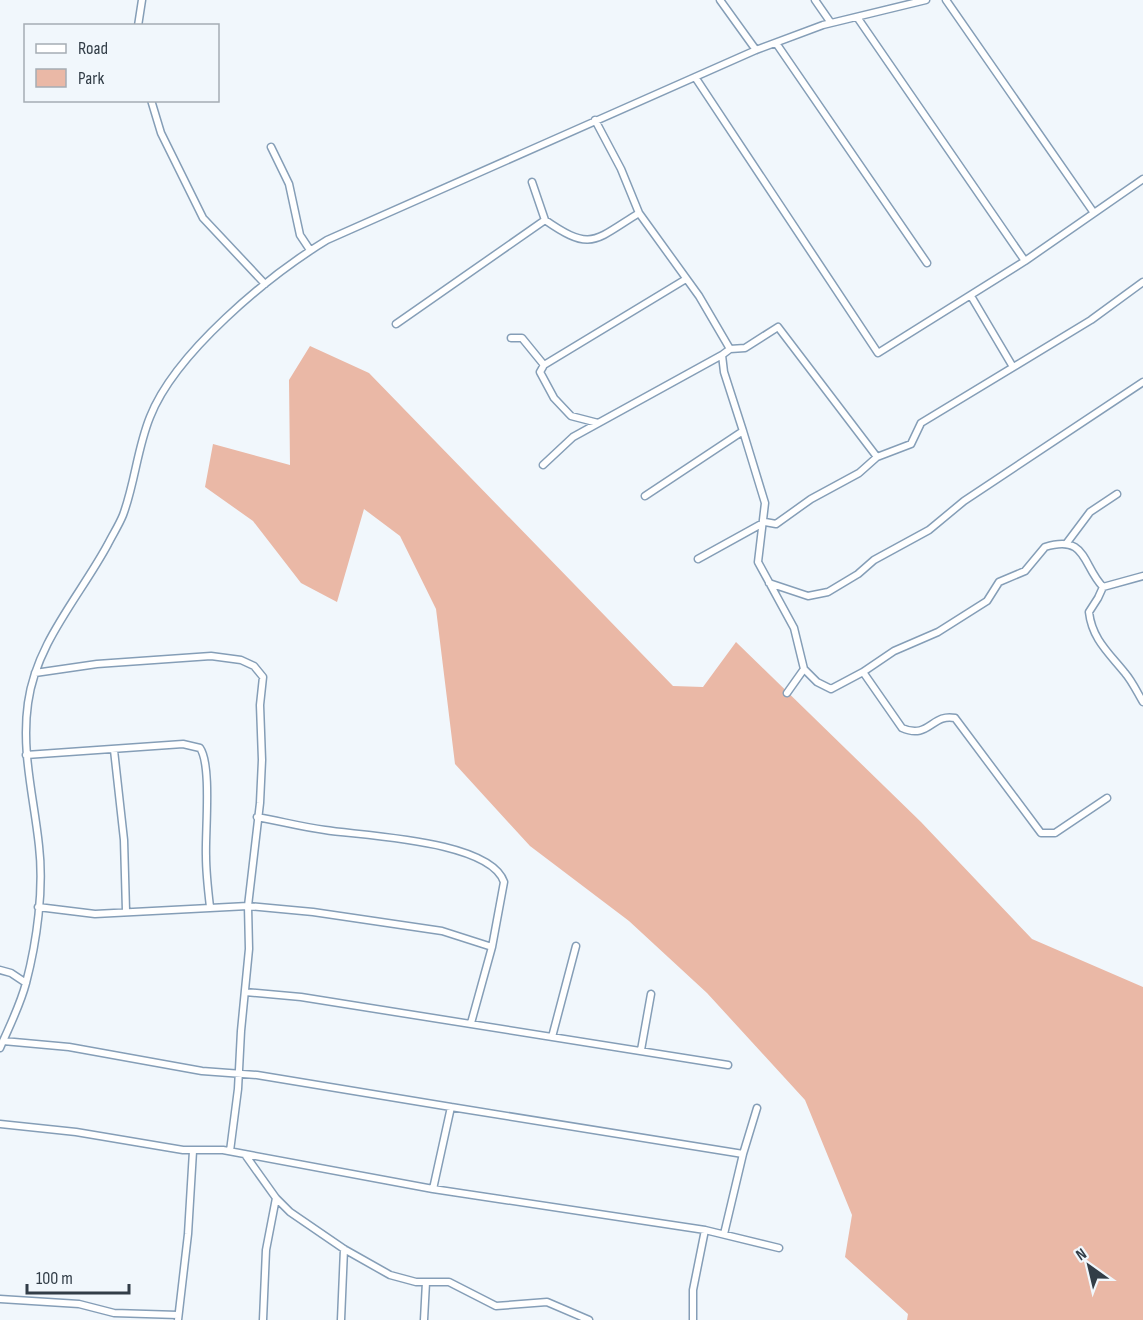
<svg xmlns="http://www.w3.org/2000/svg" width="1143" height="1320" font-family="'Sofia Sans Condensed',sans-serif">
  <style>
    .green { fill: #eab8a6 }
    .lines { fill: none; stroke-linecap: round; stroke-linejoin: round }
    .street-casing { stroke: #859eb7; stroke-width: 9 }
    .street { stroke: #fff; stroke-width: 6 }
  </style>
  <rect width="100%" height="100%" fill="#f1f7fc"/>
  <!-- green -->
  <path class="green" d="M310 346 369 373 673 686 703 687 736 642 921 822 1032 939 1143 987V1320H907L908 1314 845 1257 852 1215 805 1100 707 993 629 921 530 846 455 764 436 609 400 536 364 509 337 602 301 583 253 521 205 487 213 444 290 465 289 380Z"/>
  <g class="lines">
    <!-- street casing -->
    <g class="street-casing">
      <path id="street" d="M720 0 756 50
        M815 0 831 23
        M946 0 1094 213
        M857 17 1025 261
        M138 26 142 0
        M776 43 927 263
        M695 77 878 353 1025 261 1143 179
        M151 100 161 133 203 218 265 284
        M595 120 621 169 639 213 699 296 730 349
        M271 147 289 184 300 235 310 250
        M532 182 545 220
        M971 296 1013 367
        M396 324 545 220C591 252 594 241 639 213
        M511 338H522L544 365 540 372 554 398 571 416 598 423
        M544 365 686 279
        M743 431 765 503 758 562 794 628 804 669 787 693
        M543 465 573 437 722 355
        M645 496 743 431 724 372 722 355 730 349 745 348 778 327 877 457
        M1066 544 1090 512 1117 494
        M698 559 765 522 776 524 811 499 859 473 877 457 911 444 921 423 1091 320 1143 282
        M769 583 808 596 828 592 858 574 874 560 929 530 964 501 1143 382
        M1103 587 1143 576
        M804 669 817 682 831 689 863 672 902 728C929 740 932 713 955 718L1041 833H1055L1107 798
        M863 672 894 651 938 632 987 601 999 582 1025 571 1045 547C1087 534 1082 565 1103 587L1098 598 1089 612C1092 639 1109 653 1125 673 1132 681 1137 692 1143 702
        M35 673 97 664 211 656 241 660 254 666 263 677 260 705 262 760 260 803 248 906 313 912 442 931 492 947
        M114 750 124 840 126 911
        M26 755 183 744 200 748C212 765 205 833 206 856 206 873 208 890 210 907
        M257 817C280 821 302 827 325 830 363 836 490 840 504 882L492 947 471 1023
        M38 907 95 914 248 906 249 949 241 1031 238 1089 230 1151
        M0 970 11 973 26 983
        M245 992 301 997 728 1065
        M552 1037 576 946
        M3 1041 69 1047 202 1071 257 1075 451 1107 433 1189
        M0 1048C9 1027 20 1006 26 983 37 941 44 889 39 846 34 798 21 752 28 703 36 643 80 596 108 544 113 534 119 525 123 515 135 483 137 449 150 417 175 353 268 276 327 240L756 50 823 25 926 0
        M641 1050 651 994
        M451 1107 743 1154 757 1108
        M0 1124 76 1132 183 1150H223L433 1189 705 1230 779 1248
        M246 1156 276 1198 290 1212 344 1249 390 1275 416 1282H449L496 1306 547 1302 589 1320
        M724 1234 743 1154
        M0 1299 79 1304 114 1313 178 1315
        M178 1320 188 1234 193 1151
        M263 1320 266 1250 276 1198
        M341 1320 344 1249
        M424 1320 426 1282
        M693 1320V1290L705 1230"/>
    </g>
    <!-- street -->
    <use href="#street" class="street"/>
  </g>
  <!-- legend -->
  <rect x="24" y="24" width="195" height="78" fill="#f1f7fc" stroke="#a5adb4" stroke-width="1.5"/>
  <rect x="36" y="44" width="30" height="9" fill="#ffffff" stroke="#a5adb4" stroke-width="1.5"/>
  <text x="78" y="54" font-size="18" fill="#323d47">Road</text>
  <rect x="36" y="69" width="30" height="18" fill="#eab8a6" stroke="#a5adb4" stroke-width="1.5"/>
  <text x="78" y="84" font-size="18" fill="#323d47">Park</text>
  <!-- north arrow -->
  <g transform="translate(1089 1266) rotate(326)" stroke="#f1f7fc" stroke-width="4.5" paint-order="stroke">
  <path d="M0-4.5L10 22L0 15L-10 22Z" fill="#323d47"/>
  <text y="-9" font-size="16" font-weight="bold" text-anchor="middle" fill="#323d47">N</text>
  </g>
  <!-- scale -->
  <path d="M27 1284v9h102v-9" fill="none" stroke="#323d47" stroke-width="3"/>
  <text x="36" y="1284" font-size="18" fill="#323d47" stroke="#f1f7fc" stroke-width="4.5" paint-order="stroke">100 m</text>
</svg>
